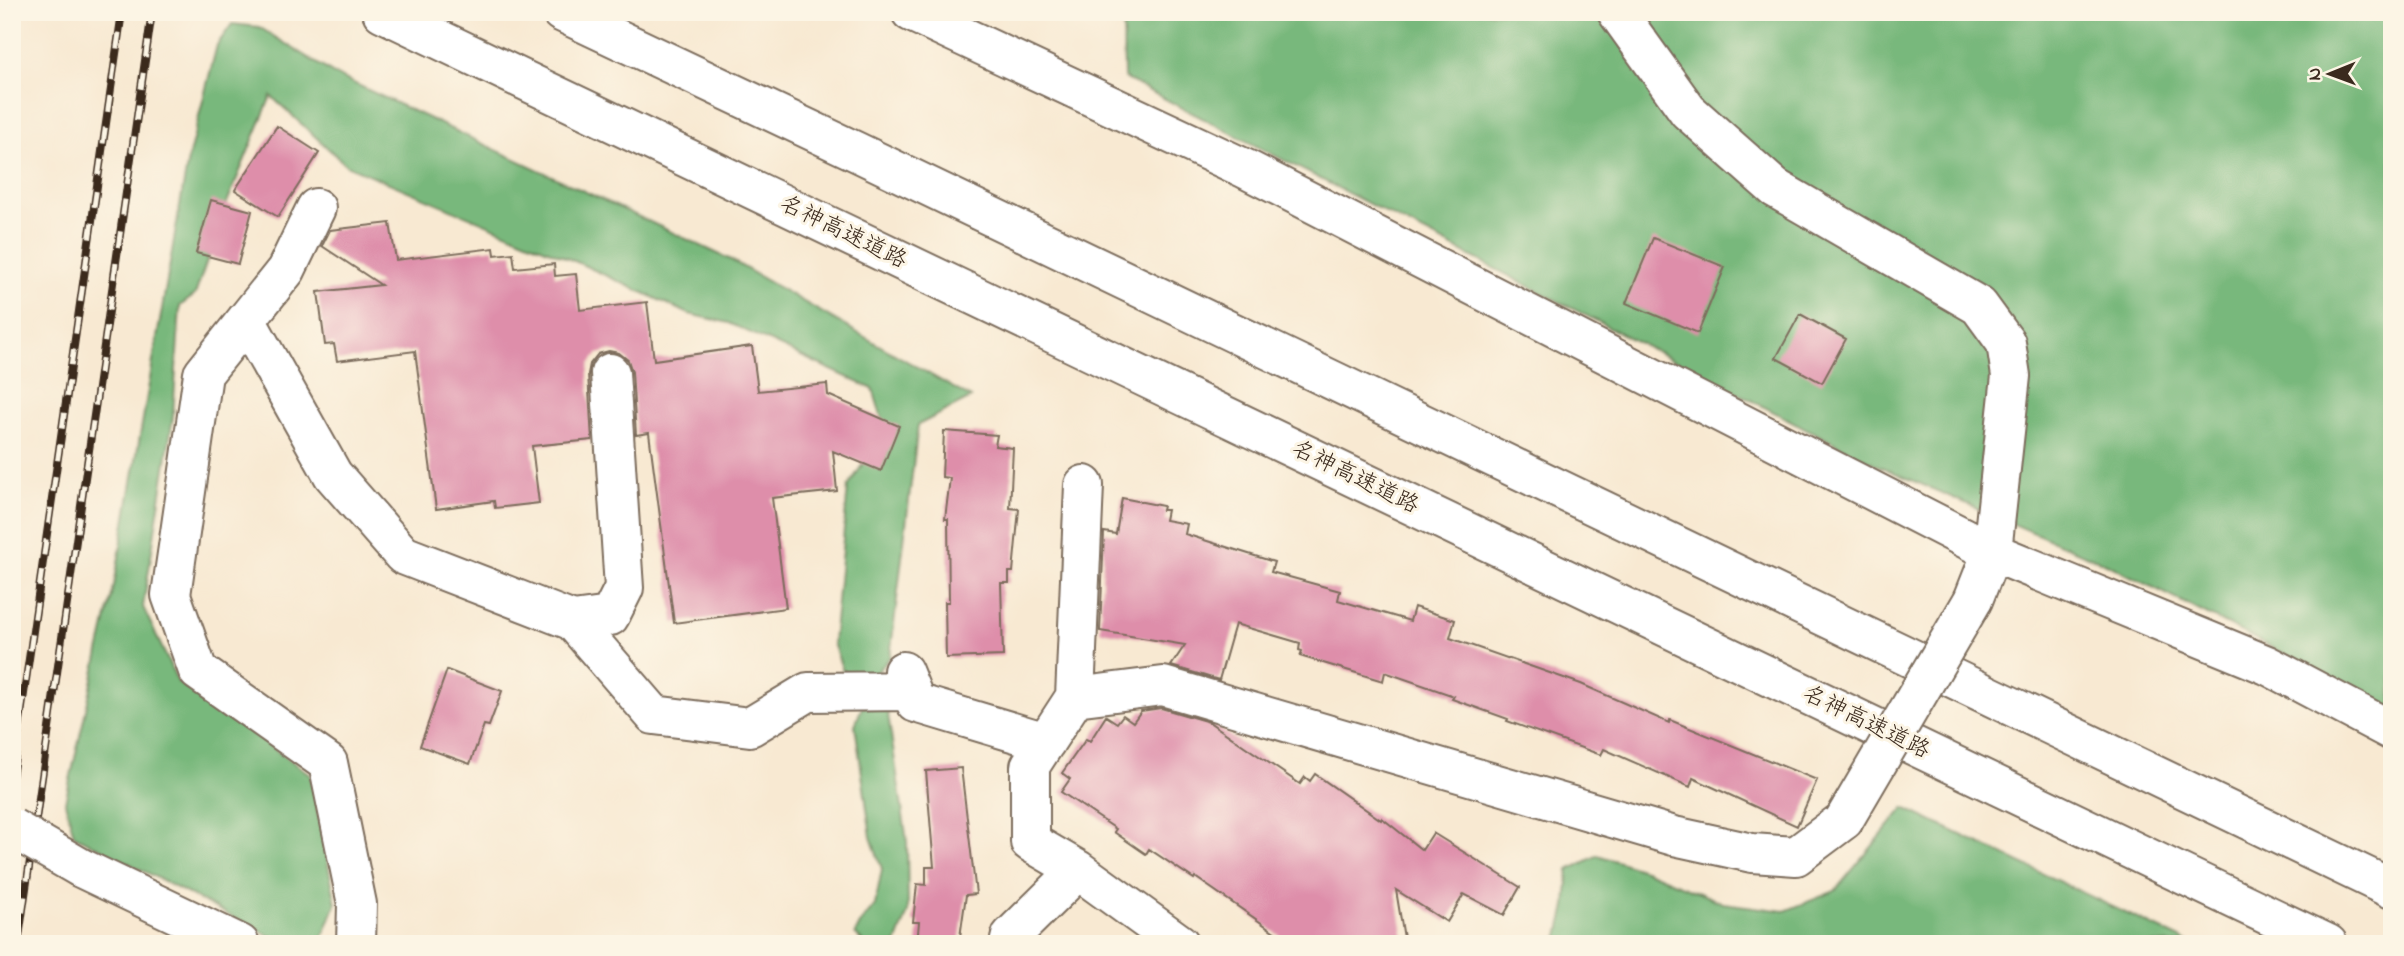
<svg xmlns="http://www.w3.org/2000/svg" width="2404" height="956" font-family="'Indie Flower','Klee One',sans-serif">
  <style>
    .forest { fill: #78b87b; stroke: #5a714c; stroke-width: 2 }
    .building { fill: #de8eaa }
    .lines { fill: none; stroke-linecap: round; stroke-linejoin: round }
    .minor-casing { stroke: #7d6d5d; stroke-width: 42 }
    .highway-casing { stroke: #7d6d5d; stroke-width: 42 }
    .minor { stroke: #fff; stroke-width: 38 }
    .highway { stroke: #fff; stroke-width: 38 }
    .rail-casing { stroke: #3b2a1e; stroke-width: 8 }
    .rail { stroke: #fcf5e5; stroke-width: 5; stroke-dasharray: 16; stroke-linecap: butt }
    .minor-bridge-casing { stroke: #7d6d5d; stroke-width: 42; stroke-linecap: butt }
    .minor-bridge { stroke: #fff; stroke-width: 38 }
    .labels { text-anchor: middle; dominant-baseline: central; stroke-width: 6; stroke-linejoin: round; paint-order: stroke }
    .street-label { font-size: 23px; fill: #3b2a1e; stroke: #fcf5e5 }
  </style>
  <rect width="100%" height="100%" fill="#fcf5e5"/>
  <filter id="ink" filterUnits="userSpaceOnUse"><feTurbulence type="fractalNoise" baseFrequency=".0143" numOctaves="2"/><feDisplacementMap in="SourceGraphic" scale="14" xChannelSelector="R" yChannelSelector="G"/><feConvolveMatrix kernelMatrix="1 2 1 2 8 2 1 2 1" color-interpolation-filters="sRGB"/></filter>
  <filter id="wash" filterUnits="userSpaceOnUse"><feTurbulence type="fractalNoise" baseFrequency=".00686" numOctaves="4" result="noise"/><feDisplacementMap in="SourceGraphic" scale="28" xChannelSelector="R" yChannelSelector="G"/><feGaussianBlur stdDeviation="1.57" result="paint"/><feColorMatrix in="noise" values="0 0 0 0 0 0 0 0 0 0 0 0 0 0 0 0 0 1.4 0 .05"/><feComposite in="paint" operator="in"/></filter>
  <g filter="url(#wash)">
    <rect width="100%" height="100%" fill="#f8e9d2"/>
    <!-- forest -->
    <path class="forest" d="M1123 12H2392V708L2111 566 1879 466 1124 78Z
      M232 24 259 27 334 74 729 259 971 398 918 425 890 657 872 678 843 671 833 643 848 487 885 429 873 389 729 323 689 314 579 263 346 165 271 96 228 200 195 295 180 306 173 417 143 607 178 682 310 774 336 904 320 944H285L74 835 65 802 114 586 188 159 217 45Z
      M862 707 887 708 907 841 908 912 896 944H865L855 934 860 924 875 905 882 869 871 837 855 725Z
      M1904 808 2191 944H1557L1566 906 1569 870 1598 855 1647 871 1723 903 1785 911 1835 891Z"/>
    <g id="blocks">
      <!-- building -->
      <path class="building" d="M277 126 319 153 278 217 235 190Z
        M211 200 252 211 238 264 196 253Z
        M390 223 396 260 494 248 495 255 513 253 515 268 554 264 555 276 576 274 580 310 647 302 654 360 752 346 758 391 827 384 828 395 899 426 881 471 833 451 837 491 772 498 786 608 674 623 649 433 636 435 632 372 628 360 619 353 609 351 598 354 590 364 588 374 592 440 532 446 539 503 495 508 494 501 436 509 415 351 337 361 334 344 325 345 318 292 381 285 322 246 330 230Z
        M1653 238 1725 267 1698 333 1626 303Z
        M1800 314 1846 339 1822 383 1776 358Z
        M944 431 997 435 995 446 1013 448 1010 508 1019 509 1013 572H1009V583H1001L1003 656 946 658 945 602H949L948 519H945L950 478 942 477Z
        M1122 498 1163 506 1162 510H1167L1165 520 1187 524 1185 534 1274 562 1271 572 1340 591 1338 600 1410 621 1414 607 1455 620 1450 638 1581 684 1669 723 1670 720 1817 780 1797 826 1693 778 1690 787 1604 749 1601 755 1507 721 1508 719 1452 699 1454 696 1385 672 1383 681 1300 656 1302 651 1299 650 1300 643 1235 624 1219 680 1171 666 1185 645 1100 631 1104 532 1116 534Z
        M447 670 502 691 489 726 484 725 470 764 420 746Z
        M1161 708 1209 722 1300 784 1305 777 1310 781 1315 774 1381 820 1382 818 1422 850 1433 833 1520 887 1504 915 1464 894 1447 922 1396 890 1405 944H1292L1195 877 1194 879 1149 849 1146 854 1114 832 1116 829 1061 792 1070 779 1062 773 1086 739 1090 741 1106 716 1117 723 1123 715 1133 722 1141 711Z
        M961 768 976 894 966 895 959 944H917L919 922H913L917 884 926 885V867H934L926 771Z"/>
    </g>
  </g>
  <g filter="url(#ink)">
    <use href="#blocks" fill-opacity="0" stroke="#7d6d5d" stroke-width="2"/>
    <g class="lines">
      <!-- minor casing -->
      <g class="minor-casing">
        <path id="minor" d="M911 12 1246 169 1992 552 2267 665 2392 731
          M1617 12 1688 111 1775 188 1979 306 2006 343 2011 376 1992 552 1973 600
          M316 208 286 270 203 374 171 595 198 671 328 763 357 904 356 944
          M246 320 333 475 403 555 573 621 610 616 624 588 610 373
          M573 621 654 715 750 727 808 692 911 691
          M903 671 916 703 1046 742
          M1075 697 1084 485
          M81 868 240 944
          M1009 944 1011 936 1078 870
          M1180 944 1078 870 1030 842V766L1075 697 1163 686 1674 836 1752 853 1796 856 1844 820"/>
      </g>
      <!-- highway casing -->
      <g class="highway-casing">
        <path id="highway" d="M382 12 2328 944
          M561 12 855 151 2392 889"/>
      </g>
      <!-- minor -->
      <use href="#minor" class="minor"/>
      <!-- highway -->
      <use href="#highway" class="highway"/>
      <!-- rail casing -->
      <g class="rail-casing">
        <path id="rail" d="M12 777 122 12
          M18 944 152 12"/>
      </g>
      <!-- rail -->
      <use href="#rail" class="rail"/>
      <!-- minor-bridge casing -->
      <g class="minor-bridge-casing">
        <path id="minor-bridge" d="M1844 820 1973 600
          M12 828 81 868"/>
      </g>
      <!-- minor-bridge -->
      <use href="#minor-bridge" class="minor-bridge"/>
    </g>
  </g>
  <g class="labels">
    <!-- street labels -->
    <g class="street-label">
      <text transform="translate(843 233) rotate(26)">名神高速道路</text>
      <text transform="translate(1355 478) rotate(26)">名神高速道路</text>
      <text transform="translate(1866 723) rotate(26)">名神高速道路</text>
    </g>
  </g>
  <!-- margin -->
  <rect width="2404" height="956" fill="none" stroke="#fcf5e5" stroke-width="42"/>
  <!-- north arrow -->
  <g transform="translate(2330 74) rotate(269)" stroke="#fcf5e5" stroke-width="5" paint-order="stroke">
  <path d="M0-5L12 26L0 18L-12 26Z" fill="#3b2a1e"/>
  <text y="-10" font-size="19" font-weight="bold" text-anchor="middle" fill="#3b2a1e">N</text>
  </g>
</svg>
